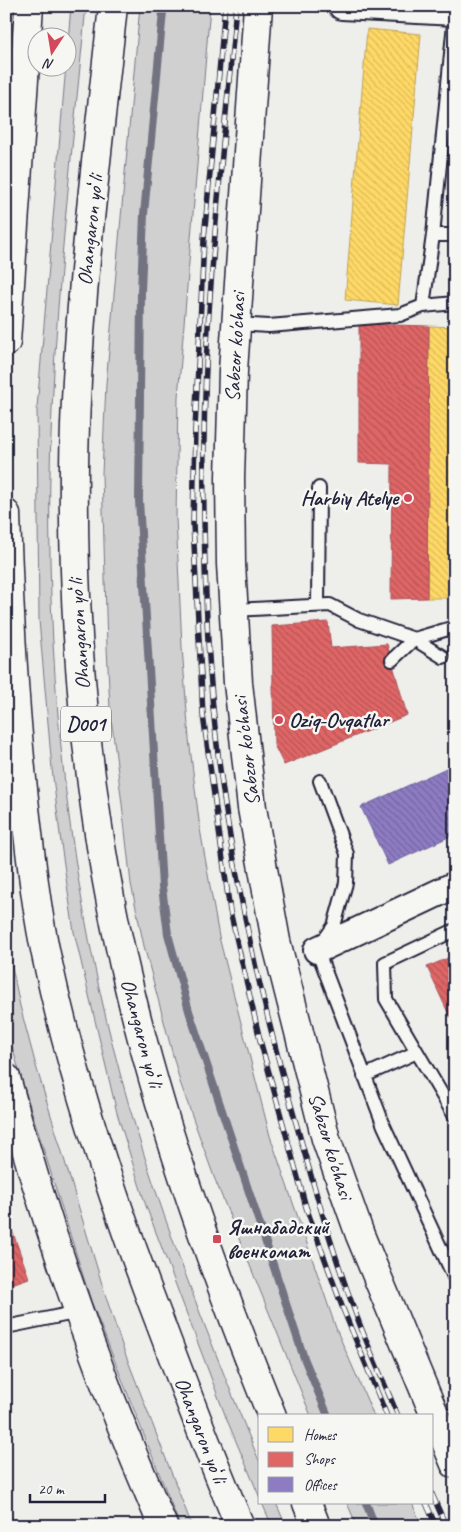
<svg xmlns="http://www.w3.org/2000/svg" width="461" height="1532" font-family="Caveat,sans-serif">
  <style>
    .green { fill: #d0d0d1; stroke: #797986 }
    .homes { fill: url(#homes-back-hatch); stroke: #bda259 }
    .shops { fill: url(#shops-back-hatch); stroke: #a75259 }
    .offices { fill: url(#offices-back-hatch); stroke: #6e619a }
    .lines { fill: none; stroke-linecap: round; stroke-linejoin: round }
    .stream { stroke: #727281; stroke-width: 8 }
    .service-casing { stroke: #22223b; stroke-width: 16 }
    .minor-casing { stroke: #22223b; stroke-width: 30 }
    .tertiary-casing { stroke: #22223b; stroke-width: 31 }
    .secondary-casing { stroke: #22223b; stroke-width: 31 }
    .trunk-casing { stroke: #22223b; stroke-width: 31 }
    .service { stroke: #f6f6f2; stroke-width: 12 }
    .minor { stroke: #f6f6f2; stroke-width: 26 }
    .tertiary { stroke: #f6f6f2; stroke-width: 28 }
    .secondary { stroke: #f6f6f2; stroke-width: 28 }
    .trunk { stroke: #f6f6f2; stroke-width: 28 }
    .rail-casing { stroke: #22223b; stroke-width: 5.5 }
    .rail { stroke: #f6f6f2; stroke-width: 4; stroke-dasharray: 11; stroke-linecap: butt }
    .poi-dot { fill: #d1495b; stroke: #f6f6f2; stroke-width: 2 }
    .labels { text-anchor: middle; dominant-baseline: central; stroke-width: 5; stroke-linejoin: round; paint-order: stroke }
    .shield { fill: #f6f6f2; stroke: #626272; stroke-width: 1 }
    .shield-label { font-size: 20px; font-weight: bold; fill: #22223b }
    .street-label { font-size: 21px; fill: #22223b; stroke: #f6f6f2 }
    .poi-label { font-size: 21px; font-weight: bold; fill: #22223b; stroke: #f6f6f2; text-anchor: start }
  </style>
  <defs>
    <pattern id="homes-back-hatch" width="6" height="6" patternUnits="userSpaceOnUse" patternTransform="scale(1.25)"><rect width="6" height="6" fill="#ffd966"/><path d="M-1 5l2 2M0 0l6 6M5-1l2 2" fill="none" stroke="#daba59"/></pattern>
    <pattern id="shops-back-hatch" width="6" height="6" patternUnits="userSpaceOnUse" patternTransform="scale(1.25)"><rect width="6" height="6" fill="#e06666"/><path d="M-1 5l2 2M0 0l6 6M5-1l2 2" fill="none" stroke="#b55455"/></pattern>
    <pattern id="offices-back-hatch" width="6" height="6" patternUnits="userSpaceOnUse" patternTransform="scale(1.25)"><rect width="6" height="6" fill="#8e7cc3"/><path d="M-1 5l2 2M0 0l6 6M5-1l2 2" fill="none" stroke="#7465a0"/></pattern>
  </defs>
  <rect width="100%" height="100%" fill="#eeeeeb"/>
  <filter id="ink" filterUnits="userSpaceOnUse"><feTurbulence type="fractalNoise" baseFrequency=".02" numOctaves="2"/><feDisplacementMap in="SourceGraphic" scale="10" xChannelSelector="R" yChannelSelector="G"/><feConvolveMatrix kernelMatrix="1 2 1 2 8 2 1 2 1" color-interpolation-filters="sRGB"/></filter>
  <g filter="url(#ink)">
    <!-- green -->
    <path class="green" d="M71 6H86C73 140 58 274 52 409 43 610 59 821 106 1018 142 1171 200 1317 260 1463V1498L227 1420 146 1206 117 1113 74 932 62 851 52 769 39 620 37 408Z
      M140 6H210L178 397 176 518 182 647 189 739 200 829 219 937 270 1136 337 1331 374 1416H311L214 1177 180 1082 144 946 131 884 122 804 110 709 107 647 102 474 106 384Z
      M6 937 20 1006 36 1066 105 1294 123 1348 192 1526H180L91 1301 20 1074 6 1025Z
      M262 1503H276L286 1526H272Z
      M347 1503H412L422 1526H357Z"/>
    <!-- homes -->
    <path class="homes" d="M367 29 421 34 398 305 345 300Z
      M429 326 455 327V598H427Z"/>
    <!-- shops -->
    <path class="shops" d="M359 324 429 326 427 598 391 599 392 464 359 463Z
      M328 622 331 648 387 644 407 715 284 765 274 745 272 626Z
      M455 955V1015L450 1017 427 967Z
      M6 1213 29 1278 6 1286Z"/>
    <!-- offices -->
    <path class="offices" d="M455 764V834L388 865 361 807Z"/>
    <g class="lines">
      <!-- stream -->
      <path class="stream" d="M163 12 144 214 141 292 139 500 162 887 168 934 189 1011 304 1358 328 1416
        M366 1503 375 1526"/>
      <!-- service casing -->
      <g class="service-casing">
        <path id="service" d="M433 235H455
          M423 306 433 235 455 13
          M236 324 269 326 400 315 423 306 455 303
          M318 605 319 488
          M234 610 330 605 359 620 414 639 455 627
          M392 660 414 639 443 657
          M320 781 347 854 346 883 334 926 317 950 384 1126 455 1279
          M364 1076 417 1052
          M454 1115 386 999 385 963 455 930
          M6 1327 79 1312"/>
      </g>
      <!-- minor casing -->
      <g class="minor-casing">
        <path id="minor" d="M342 6 455 12
          M317 950 455 885"/>
      </g>
      <!-- tertiary casing -->
      <g class="tertiary-casing">
        <path id="tertiary" d="M258 6 233 371 230 478 231 564 238 683 252 808 276 941 326 1139 360 1235 455 1464"/>
      </g>
      <!-- secondary casing -->
      <g class="secondary-casing">
        <path id="secondary" d="M6 1078C47 1231 100 1381 163 1526"/>
      </g>
      <!-- trunk casing -->
      <g class="trunk-casing">
        <path id="trunk" d="M113 6C97 159 76 313 74 467 72 642 89 821 130 991 165 1137 216 1277 272 1416
          M6 342 29 6
          M6 514C9 613 14 710 25 808 31 858 36 909 47 959 73 1082 114 1203 159 1320 185 1389 211 1458 240 1526
          M307 1503 316 1526"/>
      </g>
      <!-- service -->
      <use href="#service" class="service"/>
      <!-- minor -->
      <use href="#minor" class="minor"/>
      <!-- tertiary -->
      <use href="#tertiary" class="tertiary"/>
      <!-- secondary -->
      <use href="#secondary" class="secondary"/>
      <!-- trunk -->
      <use href="#trunk" class="trunk"/>
      <!-- rail casing -->
      <g class="rail-casing">
        <path id="rail" d="M225 6 204 239 195 430 193 524 203 715 230 911 260 1040 306 1207 343 1309 387 1416
          M236 6C226 119 213 232 207 345 202 443 203 542 208 641 217 807 252 970 298 1130 315 1190 332 1250 354 1309 367 1345 383 1380 398 1416
          M432 1494 446 1526
          M426 1503 436 1526"/>
      </g>
      <!-- rail -->
      <use href="#rail" class="rail"/>
    </g>
  </g>
  <!-- markers -->
  <g class="poi-dot">
    <circle cx="408" cy="498" r="5"/>
    <circle cx="279" cy="720" r="5"/>
    <rect x="212" y="1234" width="10" height="10" rx="2.5"/>
  </g>
  <g class="labels">
    <!-- shield labels -->
    <rect class="shield" x="61" y="706.5" width="50" height="35" rx="4"/>
    <g class="shield-label">
      <text x="86" y="724">D001</text>
    </g>
    <!-- street labels -->
    <g class="street-label">
      <text transform="translate(90 230) rotate(-84)">Ohangaron yoʻli</text>
      <text transform="translate(235 347) rotate(-87)">Sabzor ko'chasi</text>
      <text transform="translate(79 634) rotate(-94)">Ohangaron yoʻli</text>
      <text transform="translate(246 751) rotate(-97)">Sabzor ko'chasi</text>
      <text transform="translate(142 1033) rotate(75)">Ohangaron yoʻli</text>
      <text transform="translate(331 1146) rotate(73)">Sabzor ko'chasi</text>
      <text transform="translate(201 1430) rotate(69)">Ohangaron yoʻli</text>
    </g>
    <!-- poi labels -->
    <g class="poi-label">
      <text x="398" y="498" text-anchor="end">Harbiy Atelye</text>
      <text x="289" y="720">Oziq-Ovqatlar</text>
      <text x="227" y="1227">Яшнабадский<tspan x="227" dy="24">военкомат</tspan></text>
    </g>
  </g>
  <!-- margin -->
  <rect width="461" height="1532" fill="none" stroke="#f6f6f2" stroke-width="25"/>
  <rect x="12" y="12" width="436" height="1507" fill="none" stroke="#22223b" stroke-width="2" filter="url(#ink)"/>
  <!-- legend -->
  <rect x="258" y="1414" width="175" height="90" fill="#f6f6f2" stroke="#a1a1a9"/>
  <rect x="268" y="1427" width="25" height="15" fill="#ffd966" stroke="#a1a1a9"/>
  <text x="304" y="1440" font-size="15" fill="#22223b">Homes</text>
  <rect x="268" y="1452" width="25" height="15" fill="#e06666" stroke="#a1a1a9"/>
  <text x="304" y="1464" font-size="15" fill="#22223b">Shops</text>
  <rect x="268" y="1477" width="25" height="15" fill="#8e7cc3" stroke="#a1a1a9"/>
  <text x="304" y="1490" font-size="15" fill="#22223b">Offices</text>
  <!-- north arrow -->
  <g transform="translate(52 52) rotate(192)"><circle r="24" fill="#f6f6f2" stroke="#a1a1a9"/>
  <path d="M0-4L9 19L0 12L-9 19Z" fill="#d1495b"/>
  <text y="-8" font-size="14" font-weight="bold" text-anchor="middle" fill="#22223b">N</text>
  </g>
  <!-- scale -->
  <path d="M30 1494v8h75v-8" fill="none" stroke="#22223b" stroke-width="2.5"/>
  <text x="38" y="1494" font-size="15" fill="#22223b" stroke="#f6f6f2" stroke-width="4" paint-order="stroke">20 m</text>
</svg>
